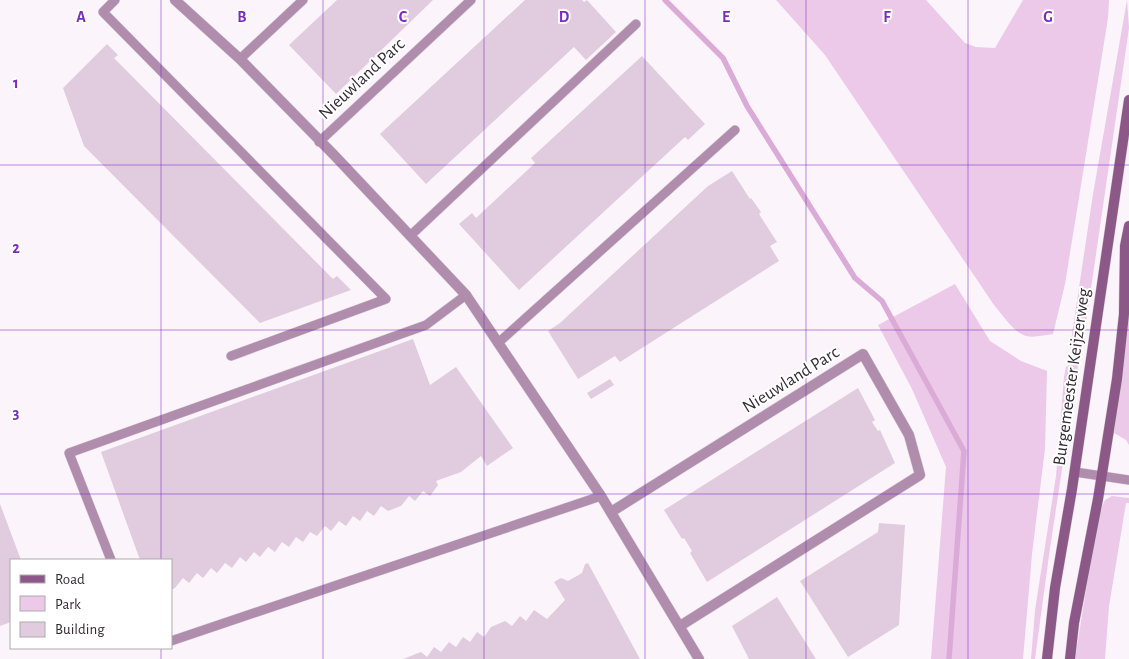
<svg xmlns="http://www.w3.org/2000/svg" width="1129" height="659" font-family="'Alegreya Sans',sans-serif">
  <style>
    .green { fill: #ecc8e9 }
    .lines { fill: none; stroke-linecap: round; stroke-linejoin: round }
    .stream { stroke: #dbabd7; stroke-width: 5.5 }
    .building { fill: #e0ccde }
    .lane-casing { stroke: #d8d0d7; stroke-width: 10 }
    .street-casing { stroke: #d8d0d7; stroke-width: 11 }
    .secondary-casing { stroke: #d8d0d7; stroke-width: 11 }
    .lane { stroke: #b08cad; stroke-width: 9 }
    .street { stroke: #b08cad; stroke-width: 10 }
    .secondary { stroke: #8c5888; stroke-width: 10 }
    .grid { fill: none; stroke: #7b2cbf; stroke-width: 1; stroke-opacity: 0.55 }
    .labels { text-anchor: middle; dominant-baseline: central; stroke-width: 4; stroke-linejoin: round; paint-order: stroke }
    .street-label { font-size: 18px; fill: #342c33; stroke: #fff }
    .grid-label { font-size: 16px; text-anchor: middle; font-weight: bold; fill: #7b2cbf; stroke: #fff; stroke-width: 4; stroke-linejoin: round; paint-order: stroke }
  </style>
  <rect width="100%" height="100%" fill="#fcf4fb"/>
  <!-- green -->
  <path class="green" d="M776 0H926L965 43 976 47 995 48 1023 0H1109L1108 18 1065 284 1053 334C1045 335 1034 338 1026 336 1014 333 1002 314 994 305L825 55Z
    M1127 0 1129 28 1082 350 1071 341 1093 194Z
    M955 284 990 341 1021 361 1047 371 1045 449 1032 554 1023 659H931L946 467 912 389 878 325Z
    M1129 316V445L1126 440 1114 433Z
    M1072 364 1078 365 1050 548 1035 659H1031L1035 610 1056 476 1064 377 1066 367Z
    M1112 496 1129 498V503H1126L1109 606 1105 659H1075L1095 533 1102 507 1105 500Z"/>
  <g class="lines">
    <!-- stream -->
    <path class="stream" d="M665 0 723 58 747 106 855 278 882 301 964 451 949 659"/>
  </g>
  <!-- building -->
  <path class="building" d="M337 0H433L336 94 289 45Z
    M525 0H582L584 2 587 0 616 32 586 60 574 47 426 184 380 134Z
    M107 44 118 55 114 58 333 279 337 276 351 290 260 323 84 146 63 88Z
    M642 56 705 124 688 140 685 137 519 290 459 224 472 213 476 218 535 163 531 158Z
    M732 171 750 199 751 198 761 212 759 214 777 242 770 246 779 261 620 362 615 356 578 379 548 331 560 323 708 186Z
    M413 339 430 385 456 367 513 448 487 466 481 456 461 472 436 481 438 485 430 496 423 491 415 501 409 496 401 506 388 511 381 506 374 516 367 511 360 521 353 516 346 526 339 521 331 531 325 526 317 536 310 532 303 542 296 537 289 547 282 542 275 552 268 547 260 557 254 552 246 562 240 557 232 568 225 563 217 573 211 568 203 578 197 573 189 583 183 578 175 588 171 590V560H140L101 452Z
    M610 379 614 385 591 399 587 393Z
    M858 388 875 420 872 422 878 431 880 430 895 463 707 582 690 553 692 551 684 538 682 539 664 510Z
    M0 504 21 560H11V622L0 626Z
    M879 523 905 525 899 625 848 657 800 581 878 532Z
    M588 563 640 659H403L421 652 427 657 434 647 441 652 449 642 456 647 463 637 470 642 477 632 484 637 491 627 505 621 512 626 520 616 526 621 534 610 547 619 565 600 554 582 561 578 568 581 582 573 585 564Z
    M777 597 816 659H749L732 626Z"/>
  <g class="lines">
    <!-- lane casing -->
    <g class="lane-casing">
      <path id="lane" d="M115 0 103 12 386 299 231 356
        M240 59 303 0
        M319 142 471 0
        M410 236 636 24
        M498 343 735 130
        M1075 472 1129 480
        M111 560 69 453 426 325 466 295
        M171 641 601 496"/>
    </g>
    <!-- street casing -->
    <g class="street-casing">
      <path id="street" d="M175 0 240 59 335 156 466 295 601 496 699 659
        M611 512 863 354 909 435 920 475 680 626"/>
    </g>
    <!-- secondary casing -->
    <g class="secondary-casing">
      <path id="secondary" d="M1047 659 1055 588 1072 489 1129 100
        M1070 659 1074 623 1098 499 1117 379 1124 314 1125 246 1129 226"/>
    </g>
    <!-- lane -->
    <use href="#lane" class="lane"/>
    <!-- street -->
    <use href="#street" class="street"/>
    <!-- secondary -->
    <use href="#secondary" class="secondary"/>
  </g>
  <!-- grid -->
  <path class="grid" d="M161 0V560M323 0V659M484 0V659M645 0V659M806 0V659M968 0V659M0 165H1129M0 330H1129M0 494H1129M161 648V659"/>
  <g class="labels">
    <!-- street labels -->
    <g class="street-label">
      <text transform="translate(362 79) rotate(-43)">Nieuwland Parc</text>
      <text transform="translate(1072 377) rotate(-82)">Burgemeester Keijzerweg</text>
      <text transform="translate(791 380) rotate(-32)">Nieuwland Parc</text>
    </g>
  </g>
  <g class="grid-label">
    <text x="81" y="22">A</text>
    <text x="242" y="22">B</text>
    <text x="403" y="22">C</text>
    <text x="564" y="22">D</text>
    <text x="726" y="22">E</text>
    <text x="887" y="22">F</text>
    <text x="1048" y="22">G</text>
    <text x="16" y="88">1</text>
    <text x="16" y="253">2</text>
    <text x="16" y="418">3</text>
  </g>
  <!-- legend -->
  <rect x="10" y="559" width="162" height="90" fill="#ffffff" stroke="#aeabad"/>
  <rect x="20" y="575" width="25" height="8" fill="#8c5888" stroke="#aeabad"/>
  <text x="55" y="584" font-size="15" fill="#342c33">Road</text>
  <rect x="20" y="596" width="25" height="15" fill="#ecc8e9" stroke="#aeabad"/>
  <text x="55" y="609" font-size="15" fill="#342c33">Park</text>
  <rect x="20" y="622" width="25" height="15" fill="#e0ccde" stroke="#aeabad"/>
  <text x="55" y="634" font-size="15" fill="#342c33">Building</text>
</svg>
